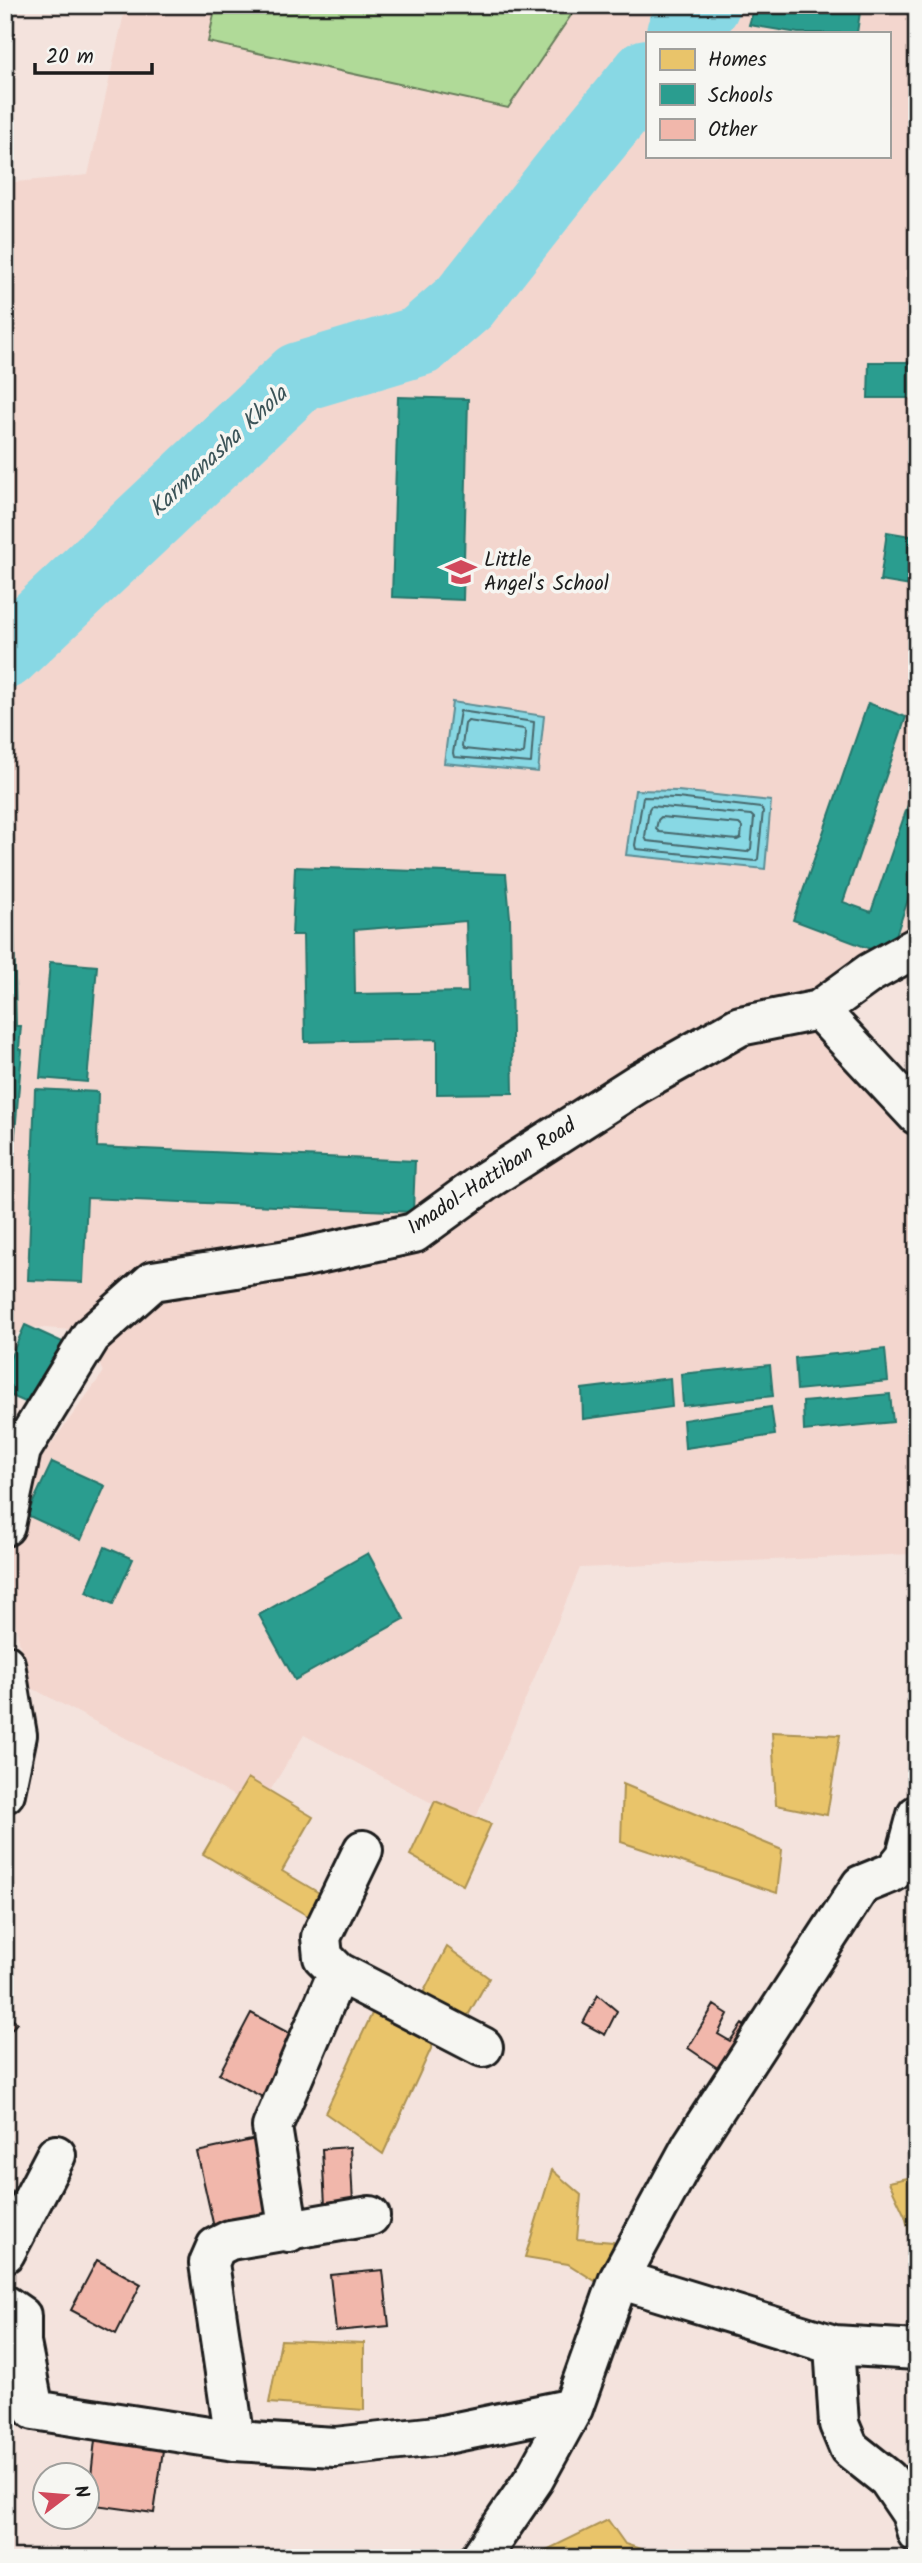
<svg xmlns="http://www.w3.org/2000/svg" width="922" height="2563" font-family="Kalam,sans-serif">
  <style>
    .built { fill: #f3d6ce; fill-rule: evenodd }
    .green { fill: #b0da98; stroke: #667b5a; stroke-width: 2 }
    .water { fill: #88d8e4; stroke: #5d8d94; stroke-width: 2 }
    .homes { fill: #e9c46a; stroke: #ac9253; stroke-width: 2 }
    .schools { fill: #2a9d8f; stroke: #26766c; stroke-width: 2; fill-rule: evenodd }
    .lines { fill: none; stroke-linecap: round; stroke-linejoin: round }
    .shore { stroke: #47676c; stroke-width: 2 }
    .river { stroke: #88d8e4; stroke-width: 70 }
    .building { fill: #f1b7ab; stroke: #1c1c1c; stroke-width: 2 }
    .minor-casing { stroke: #1c1c1c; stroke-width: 44 }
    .minor { stroke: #f6f6f2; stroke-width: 38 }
    .labels { text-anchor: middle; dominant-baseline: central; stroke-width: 7; stroke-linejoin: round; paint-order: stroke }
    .poi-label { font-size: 21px; fill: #1c1c1c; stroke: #f6f6f2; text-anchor: start }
    .street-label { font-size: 21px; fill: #1c1c1c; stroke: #f6f6f2 }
    .water-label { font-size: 23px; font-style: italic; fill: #3c5458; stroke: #f6f6f2 }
  </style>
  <rect width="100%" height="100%" fill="#f4e3dd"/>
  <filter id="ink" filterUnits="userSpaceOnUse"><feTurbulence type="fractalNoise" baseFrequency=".0143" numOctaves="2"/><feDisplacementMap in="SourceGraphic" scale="14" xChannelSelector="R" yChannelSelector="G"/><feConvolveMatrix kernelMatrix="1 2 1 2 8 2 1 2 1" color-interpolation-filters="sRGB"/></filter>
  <g filter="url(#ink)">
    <!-- built -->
    <path class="built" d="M126 5H917V961L826 1015 917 1150V1545L912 1554 580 1568 473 1825 304 1735 259 1809 28 1686 5 1572V1538L36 1465 103 1373 88 1331 29 1327 5 1341V183L88 175ZM647 33H889V156H647Z"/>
    <!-- green -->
    <path class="green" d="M216 5H578L508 108 208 42Z"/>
    <!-- water -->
    <path class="water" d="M452 702 544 716 538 772 444 763Z
      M635 790 678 791 771 801 765 869 626 855Z"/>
    <!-- homes -->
    <path class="homes" d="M772 1732 840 1735 827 1815 776 1805Z
      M248 1778 313 1817 282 1871 326 1897 313 1919 203 1854Z
      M623 1784 782 1850 777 1893 621 1842Z
      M435 1801 491 1824 463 1885 410 1855Z
      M447 1947 489 1978 462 2026 420 1999Z
      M377 2003 440 2029 383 2154 325 2113Z
      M552 2170 581 2195 577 2239 613 2242 611 2291 568 2264 525 2257Z
      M917 2176V2232L910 2234 905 2216 889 2182Z
      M281 2340 364 2343V2410L269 2403Z
      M608 2520 625 2544 662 2556 658 2558H541L538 2554Z"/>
    <!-- schools -->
    <path class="schools" d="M755 5H861L857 33H798L749 25Z
      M869 362H909V398H868Z
      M398 397 468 399 463 600 392 597Z
      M887 532 917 537V587L880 581Z
      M868 703 906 717 843 902 871 912 917 779V873L889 956 793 920Z
      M295 867 506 874 510 917 513 1093 437 1094V1039L305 1042 303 935H292ZM466 921 468 992 355 994 354 930Z
      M5 931H14L16 1026H21L19 1049 22 1050 11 1181H5Z
      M50 962 97 966 87 1082 40 1078Z
      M35 1089 98 1092 97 1147 415 1161 413 1212 87 1198 83 1282 28 1280Z
      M25 1325 69 1345 41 1409 5 1393V1369Z
      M885 1349 888 1381 797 1390 795 1358Z
      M770 1365 773 1396 683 1406 681 1374Z
      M670 1378 672 1407 583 1419 582 1389Z
      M890 1394 893 1422 804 1431 803 1402Z
      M771 1407 775 1435 685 1448 683 1420Z
      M52 1462 105 1486 81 1540 27 1515Z
      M105 1547 133 1559 113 1604 86 1592Z
      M368 1553 404 1619 295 1680 259 1615Z"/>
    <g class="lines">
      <!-- shore -->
      <path class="shore" d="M460 711 534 722 531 763 454 757 453 753Z
        M468 721 524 729 526 732 524 753 520 755 464 749 462 746 465 724Z
        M643 797 677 798 761 808 763 811 758 859 755 861 636 849 635 845Z
        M651 806 751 815 754 818 751 849 747 852 647 841 645 837 649 809Z
        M661 817 739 824 742 827 741 838 737 840 659 832 656 829 658 820Z"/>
      <!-- river -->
      <path class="river" d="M681 33 705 5
        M5 654 299 377 420 341 465 302 587 147 647 74"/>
    </g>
    <!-- building -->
    <path class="building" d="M598 1995 617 2011 605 2035 583 2023Z
      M714 2005 728 2014 718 2034 730 2041 742 2024 755 2032 728 2075 688 2048Z
      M5 2013 17 2023 5 2037Z
      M251 2013 300 2039 268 2100 219 2074Z
      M256 2139 273 2220 215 2232 197 2152Z
      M350 2147 353 2203 325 2205 322 2149Z
      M97 2260 141 2284 116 2334 71 2310Z
      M383 2270 389 2326 336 2331 330 2275Z
      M95 2440 163 2450 154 2513 88 2504Z
      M346 2549 376 2551V2558H315V2554L346 2556Z"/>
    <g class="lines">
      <!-- minor casing -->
      <g class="minor-casing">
        <path id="minor" d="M819 1010 917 1115
          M5 1526 21 1450 91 1336 153 1281 300 1258 414 1233 487 1180 637 1084 740 1026 819 1010 870 973 917 947
          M5 1664 17 1735 5 1793
          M338 1972 483 2047
          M289 2232 272 2127 338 1972 323 1957 321 1937 363 1850
          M5 2253 56 2155
          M619 2279 692 2145 861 1885 893 1872 906 1856 917 1815
          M5 2305 21 2316V2343L34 2410 235 2441 335 2447 437 2436 573 2408
          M834 2345 839 2424 849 2448 888 2479 911 2513 917 2533
          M235 2441 209 2263 216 2247 230 2240 370 2216
          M480 2558 534 2479 573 2408 619 2279 834 2345 917 2350"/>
      </g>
      <!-- minor -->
      <use href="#minor" class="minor"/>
    </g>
  </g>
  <!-- icons -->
  <defs>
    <g id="school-bare" transform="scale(2.415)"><path d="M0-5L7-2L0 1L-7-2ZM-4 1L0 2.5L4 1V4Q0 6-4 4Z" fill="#d1495b" stroke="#f6f6f2" stroke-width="2.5" paint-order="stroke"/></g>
  </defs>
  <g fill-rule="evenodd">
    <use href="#school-bare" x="461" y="572"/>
  </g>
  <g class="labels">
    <!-- poi labels -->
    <g class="poi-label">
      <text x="484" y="560">Little<tspan x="484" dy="24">Angel's School</tspan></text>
    </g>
    <!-- street labels -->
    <g class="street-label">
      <text transform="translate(492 1177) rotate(-33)">Imadol-Hattiban Road</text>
    </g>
    <!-- water labels -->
    <g class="water-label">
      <text transform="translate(219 452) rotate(-43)">Karmanasha Khola</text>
    </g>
  </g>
  <!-- margin -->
  <rect width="922" height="2563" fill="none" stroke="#f6f6f2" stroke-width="28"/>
  <rect x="14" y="14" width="894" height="2535" fill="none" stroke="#1c1c1c" stroke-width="2.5" filter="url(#ink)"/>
  <!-- legend -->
  <rect x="646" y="32" width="245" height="126" fill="#f6f6f2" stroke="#9f9f9c" stroke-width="2"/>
  <rect x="660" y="49" width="35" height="21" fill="#e9c46a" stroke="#9f9f9c" stroke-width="2"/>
  <text x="708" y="66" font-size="21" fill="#1c1c1c">Homes</text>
  <rect x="660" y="84" width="35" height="21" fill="#2a9d8f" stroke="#9f9f9c" stroke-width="2"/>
  <text x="708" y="102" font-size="21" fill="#1c1c1c">Schools</text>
  <rect x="660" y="119" width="35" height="21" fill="#f1b7ab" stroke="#9f9f9c" stroke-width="2"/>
  <text x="708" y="136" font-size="21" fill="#1c1c1c">Other</text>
  <!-- north arrow -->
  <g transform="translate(66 2496) rotate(74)"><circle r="33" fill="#f6f6f2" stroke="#9f9f9c" stroke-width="2"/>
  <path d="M0-5L12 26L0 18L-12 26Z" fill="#d1495b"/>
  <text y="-10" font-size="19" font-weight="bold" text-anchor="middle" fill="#1c1c1c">N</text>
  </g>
  <!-- scale -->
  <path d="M35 63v10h117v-10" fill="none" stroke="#1c1c1c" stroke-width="3.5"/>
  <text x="46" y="63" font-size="21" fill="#1c1c1c" stroke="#f6f6f2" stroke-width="5" paint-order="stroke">20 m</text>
</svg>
